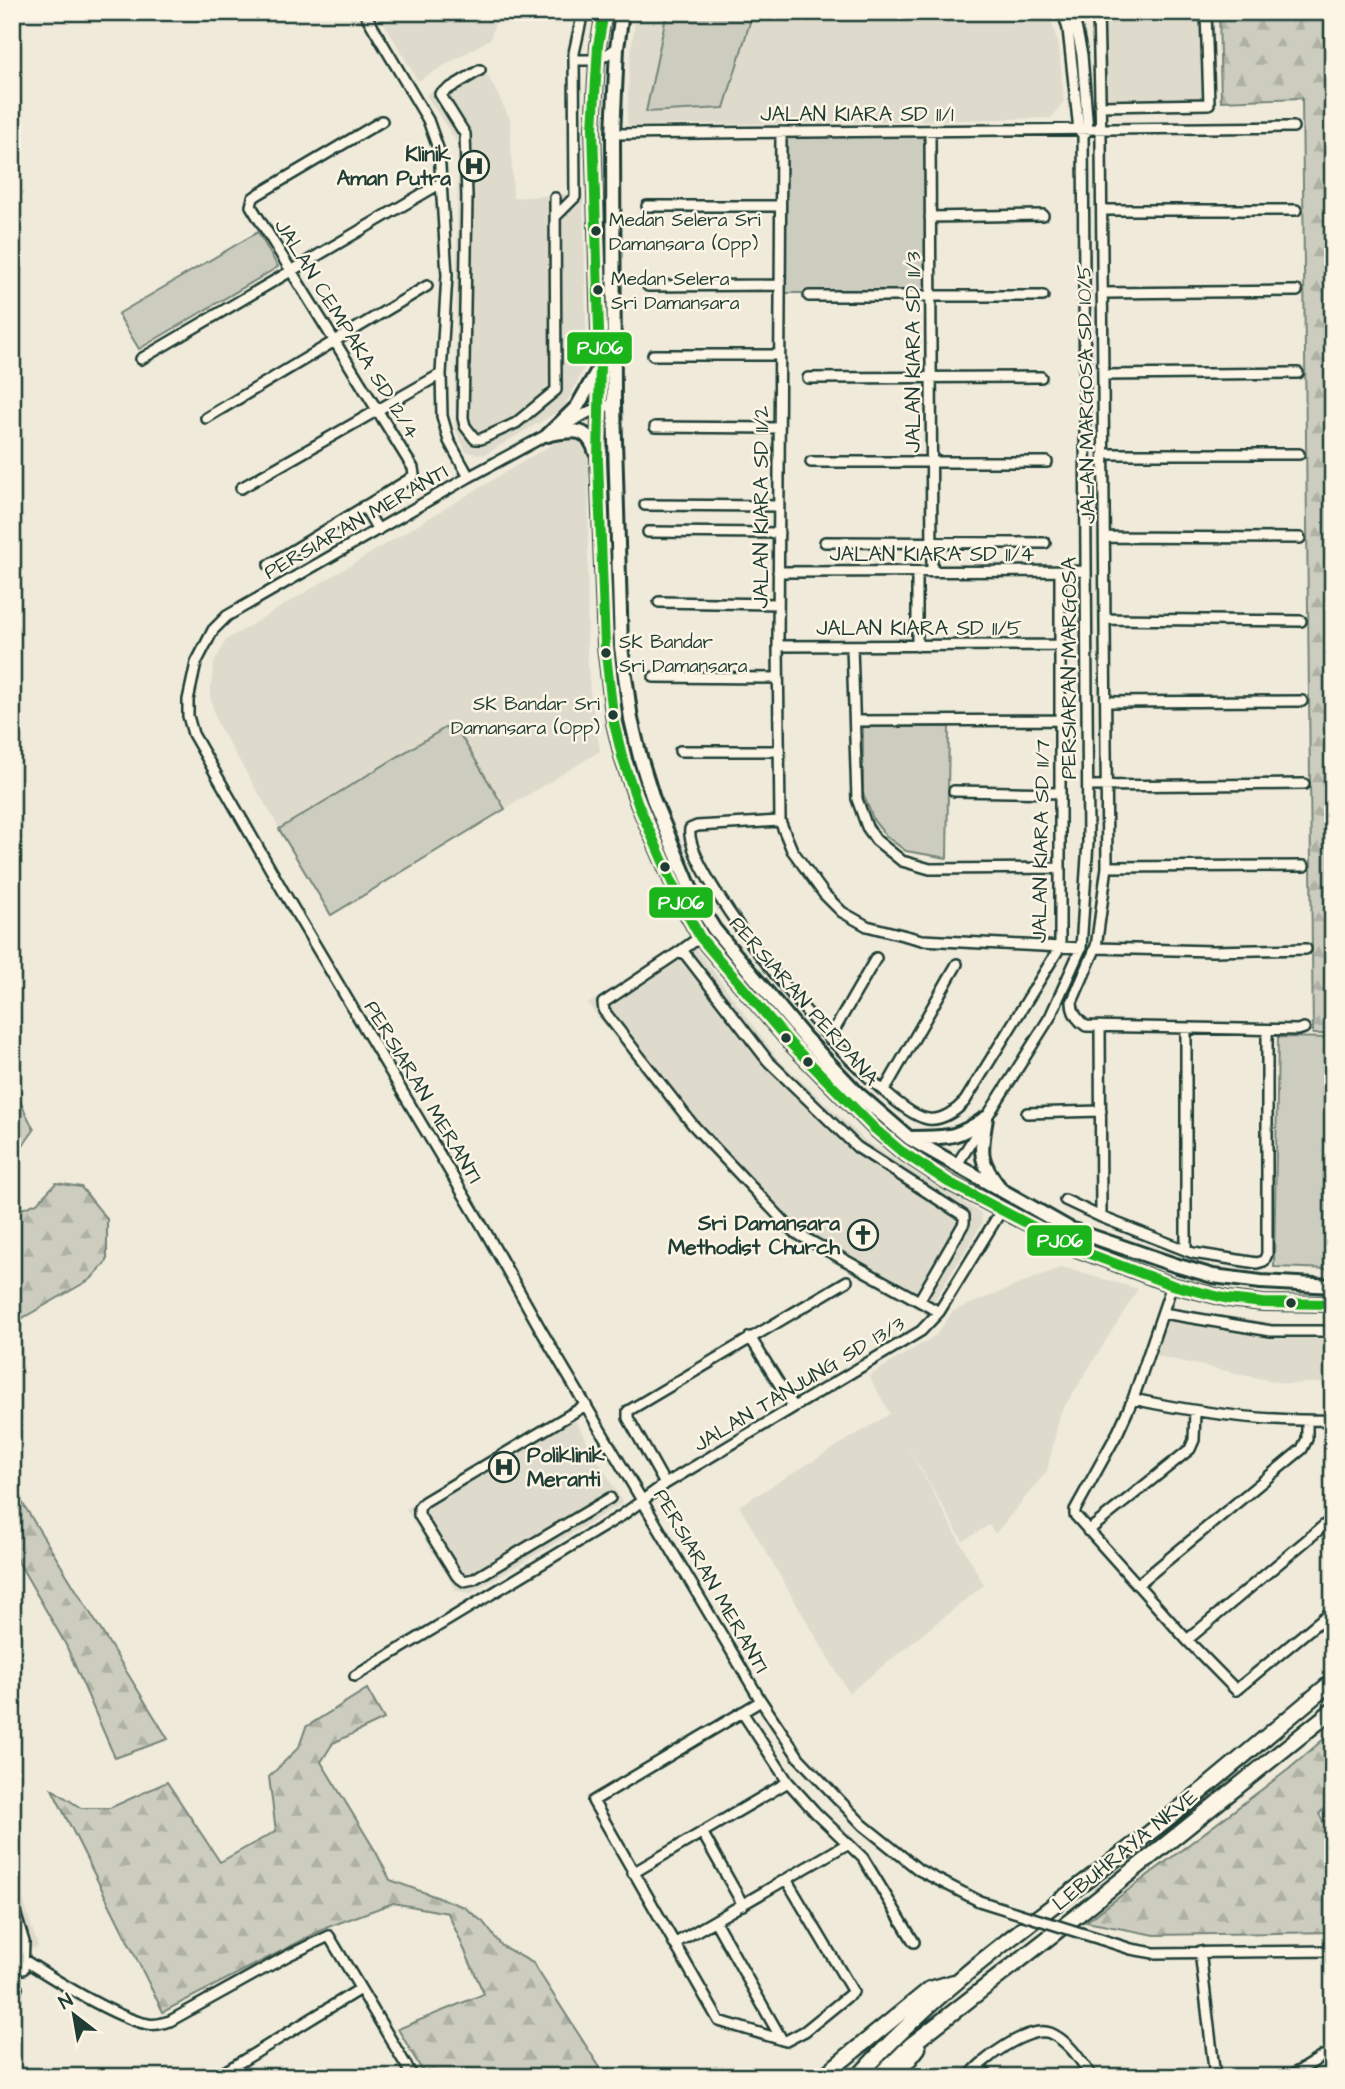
<svg xmlns="http://www.w3.org/2000/svg" width="1345" height="2089" font-family="'Architects Daughter',sans-serif">
  <style>
    .built { fill: #dedbcc }
    .forest { fill: url(#forest-firs); stroke: #76857a; stroke-width: 2 }
    .park { fill: #cccdbf; stroke: #76857a; stroke-width: 2 }
    .lines { fill: none; stroke-linecap: round; stroke-linejoin: round }
    .minor-casing { stroke: #1f3d34; stroke-width: 14 }
    .major-casing { stroke: #1f3d34; stroke-width: 18 }
    .highway-casing { stroke: #1f3d34; stroke-width: 19 }
    .minor { stroke: #fcf5e5; stroke-width: 9 }
    .major { stroke: #fcf5e5; stroke-width: 12 }
    .highway { stroke: #fcf5e5; stroke-width: 14 }
    .minor-bridge-casing { stroke: #1f3d34; stroke-width: 14; stroke-linecap: butt }
    .minor-bridge { stroke: #fcf5e5; stroke-width: 9 }
    .bus-1-casing { stroke: #fcf5e5; stroke-width: 16 }
    .bus-1 { stroke: #1bb41b; stroke-width: 10 }
    .bus-dot { fill: #1f3d34; stroke: #fcf5e5; stroke-width: 2.5 }
    .labels { text-anchor: middle; dominant-baseline: central; stroke-width: 5; stroke-linejoin: round; paint-order: stroke }
    .bus-label { font-size: 19px; fill: #1f3d34; stroke: #fcf5e5; text-anchor: start }
    .street-label { font-size: 21px; fill: #1f3d34; stroke: #fcf5e5 }
    .poi-label { font-size: 21px; font-weight: bold; fill: #1f3d34; stroke: #fcf5e5; text-anchor: end }
    .line-badge { stroke: #fcf5e5; stroke-width: 2.5 }
    .badge-label { font-size: 19px; text-anchor: middle; font-weight: bold; fill: #fff }
  </style>
  <defs>
    <pattern id="forest-firs" width="22" height="20" patternUnits="userSpaceOnUse" patternTransform="scale(1.75)"><rect width="22" height="20" fill="#cccdbf"/><path d="M5 1l3.5 6h-7zM16 11l3.5 6h-7z" fill="#afb1a5"/></pattern>
  </defs>
  <rect width="100%" height="100%" fill="#efeada"/>
  <filter id="ink" filterUnits="userSpaceOnUse"><feTurbulence type="fractalNoise" baseFrequency=".0143" numOctaves="2"/><feDisplacementMap in="SourceGraphic" scale="14" xChannelSelector="R" yChannelSelector="G"/><feConvolveMatrix kernelMatrix="1 2 1 2 8 2 1 2 1" color-interpolation-filters="sRGB"/></filter>
  <g filter="url(#ink)">
    <!-- built -->
    <path class="built" d="M378 12H498L490 39 418 81Z
      M636 12H1049L1059 47 1064 101 1051 118 629 126 627 121 629 71Z
      M1104 12H1214L1215 104 1107 102Z
      M481 62 510 119 513 198 583 193 587 362 564 408 484 455 466 452 455 427 458 144 426 95Z
      M566 436 577 437 582 442 589 458 587 652 590 693 600 751 331 915 217 723 210 696 214 663 226 640Z
      M688 937 777 1058 866 1141 981 1213 982 1224 926 1314 794 1241 685 1128 588 1004Z
      M1062 1267 1138 1289 1060 1414 1047 1471 995 1534 989 1525 963 1541 905 1442 984 1585 849 1693 739 1506 890 1414 869 1376 936 1335 953 1311Z
      M1160 1307 1290 1325 1333 1324V1382L1287 1384 1143 1353Z
      M569 1410 623 1503 471 1593 457 1591 406 1509Z
      M12 1864 38 1947 12 1954Z"/>
    <!-- forest -->
    <path class="forest" d="M1219 12H1333V1034H1313L1302 98 1221 101Z
      M12 1085 34 1130 12 1161Z
      M56 1183 81 1187 107 1219V1261L91 1279 12 1324V1213L37 1203Z
      M12 1486 168 1739 115 1758 66 1645 12 1551Z
      M367 1689 384 1719 333 1743 321 1762 376 1852 390 1880 464 1907 483 1922 502 1946 533 1963 606 2077H426L398 2029 484 1994 448 1913 393 1903 328 1927 163 2012 52 1789 81 1808H110L167 1782 220 1862 276 1831 269 1777 299 1747 306 1727Z
      M1333 1731V1799L1319 1814 1333 1839V1932L1155 1935 1086 1922 1289 1769Z"/>
    <!-- park -->
    <path class="park" d="M667 12H753L724 108 646 112Z
      M927 134V293H783V135Z
      M258 232 278 267 139 349 118 314Z
      M453 723 505 809 331 915 279 829Z
      M863 727H949L947 858 906 851 887 837 874 821 863 793Z
      M1278 1037 1333 1038V1269L1274 1267Z"/>
    <g class="lines">
      <!-- minor casing -->
      <g class="minor-casing">
        <path id="minor" d="M364 12 428 120 439 151 447 275 441 374 442 416 449 441 469 477
          M1073 12 1082 55 1088 130 1084 134
          M1098 12 1101 140 1107 867 1096 947 1072 1002C1072 1013 1077 1020 1086 1026L1298 1030 1304 1028
          M1099 14H1206
          M574 60H598L617 48
          M480 70 440 94 465 134 467 197 463 418 465 426 475 439H481L516 423 556 390 555 198
          M1101 106 1209 104 1206 12
          M930 131 932 572
          M781 132 778 646 780 821 792 850 824 894 842 912 867 926 922 940 1081 948
          M613 134 1293 127
          M647 206H780
          M1102 210H1296
          M556 216 575 197 574 53 583 12
          M930 217 1043 215
          M648 286 780 285
          M1103 293 1297 291
          M809 296H1043
          M653 355H779
          M141 359 441 183
          M1103 375 1298 373
          M808 378 1041 377
          M614 406H600L469 477 227 616 213 630 196 663 188 700V716L193 734 283 891 484 1229 541 1330 761 1701 799 1758 863 1825 919 1870 979 1901
          M206 418 427 286
          M655 427 779 428
          M1104 454H1299
          M811 462H1047
          M241 488 441 374
          M645 505 779 506
          M364 506 378 530
          M648 532 779 533
          M1105 537 1300 538
          M825 542 1045 543
          M269 565 408 480 414 475 413 468 251 206 253 198 257 195 382 121
          M778 572 1086 571
          M659 602 778 604
          M1105 619 1301 621
          M778 646 1061 645
          M852 646 857 799 867 827 876 840 902 861 930 869 1060 868
          M917 646V572
          M654 677 778 678
          M1106 702 1302 701
          M856 721 1060 720
          M680 751H779
          M1088 786 1304 784
          M954 791 1060 793
          M780 821 697 826 690 829C682 876 879 1113 928 1119 942 1121 957 1110 965 1101L1060 947V572
          M1107 867 1304 866
          M1095 948 1213 951 1306 949
          M682 950 700 937
          M1100 1027 1101 1217
          M829 1039 876 958
          M884 1091 957 964
          M1027 1113 1101 1111
          M956 1166 1050 1017 1081 948 1088 842 1083 135 1079 130 1068 29 1063 12
          M1065 1200 1101 1217 1193 1253 1257 1263 1264 1261 1267 1254V1030
          M1186 1250V1028
          M1172 1285 1133 1399 1118 1432 1075 1510V1515L1187 1640 1236 1690 1333 1610
          M919 1301 964 1223V1216L857 1147 768 1061 682 950 603 1003 604 1011 693 1125 794 1232 919 1301 939 1312
          M1163 1313 1271 1331H1333
          M750 1337 793 1406
          M1133 1399C1198 1413 1266 1422 1333 1420
          M586 1405 424 1502 419 1508V1515L457 1576 464 1581 474 1579 610 1498
          M665 1484 628 1418V1411L847 1281
          M1088 1531 1190 1449 1194 1440 1195 1411
          M1137 1585 1302 1449 1307 1439V1421
          M1187 1640 1333 1518
          M355 1676 621 1516 665 1484 921 1331 939 1312 1001 1211
          M761 1701 593 1801 719 2021 786 2041 805 2031 853 1992 786 1879
          M742 1712 788 1782 816 1813 863 1858 914 1942
          M702 1832 743 1905
          M633 1873 788 1782
          M12 1902 24 1942 23 1969
          M715 1921 782 2040
          M1100 1939 1131 1949 1154 1953 1333 1951
          M12 1942H24
          M674 1944 847 1844
          M1200 1951 1215 2077
          M12 1963 24 1960C52 1978 117 2019 148 2024 156 2026 162 2023 170 2021L287 1956 329 1936 413 2077
          M12 1989 17 1988
          M978 2067 990 2077
          M216 2077 360 1989
          M969 2077C980 2060 1029 2025 1050 2033 1069 2041 1081 2061 1092 2077
          M1289 2077 1333 2050"/>
      </g>
      <!-- major casing -->
      <g class="major-casing">
        <path id="major" d="M604 12 598 46 593 128 600 364 598 460 605 646 614 723 623 760 638 804 681 903 700 937 791 1044 875 1129 901 1151 948 1182 1074 1248 1172 1285 1228 1299 1263 1303 1333 1304
          M622 12 617 48 613 134 614 406 621 647 631 719 640 757 653 799 694 897 714 929 805 1038 857 1093 909 1138 1070 1229 1175 1265 1213 1276 1261 1282 1333 1286
          M550 434C574 430 588 426 596 453
          M548 435 577 407 597 372
          M986 1118C981 1151 977 1158 999 1187
          M910 1138C947 1137 954 1140 986 1118"/>
      </g>
      <!-- highway casing -->
      <g class="highway-casing">
        <path id="highway" d="M822 2077 930 1989 954 1982
          M858 2077C942 1982 1048 1911 1148 1834 1211 1785 1271 1732 1333 1681
          M879 2077 911 2045 1079 1914 1333 1710
          M895 2077 918 2048"/>
      </g>
      <!-- minor -->
      <use href="#minor" class="minor"/>
      <!-- major -->
      <use href="#major" class="major"/>
      <!-- highway -->
      <use href="#highway" class="highway"/>
      <!-- minor-bridge casing -->
      <g class="minor-bridge-casing">
        <path id="minor-bridge" d="M979 1901 1100 1939"/>
      </g>
      <!-- minor-bridge -->
      <use href="#minor-bridge" class="minor-bridge"/>
      <!-- bus-1 casing -->
      <g class="bus-1-casing">
        <path id="bus-1" d="M604 12 598 46 593 128 600 364 598 460 605 646 614 723 623 760 638 804 681 903 700 937 791 1044 875 1129 901 1151 948 1182 1074 1248 1172 1285 1228 1299 1263 1303 1333 1304"/>
      </g>
      <!-- bus-1 -->
      <use href="#bus-1" class="bus-1"/>
    </g>
  </g>
  <!-- icons -->
  <defs>
    <g id="hospital-ring" transform="scale(1.575)"><circle r="9.5" fill="#fcf5e5" stroke="#1f3d34" stroke-width="1.5"/><path d="M-5-5h3v3.5h4V-5h3V5h-3V1.5h-4V5h-3Z" fill="#1f3d34"/></g>
    <g id="church-ring" transform="scale(1.575)"><circle r="9.5" fill="#fcf5e5" stroke="#1f3d34" stroke-width="1.5"/><path d="M-1.2-6h2.4v3.5h3.3v2.4h-3.3V6h-2.4V-.1h-3.3v-2.4h3.3Z" fill="#1f3d34"/></g>
  </defs>
  <g fill-rule="evenodd">
    <use href="#hospital-ring" x="474" y="166"/>
    <use href="#church-ring" x="863" y="1235"/>
    <use href="#hospital-ring" x="504" y="1467"/>
  </g>
  <!-- markers -->
  <g class="bus-dot">
    <circle cx="596" cy="231" r="6"/>
    <circle cx="598" cy="290" r="6"/>
    <circle cx="606" cy="653" r="6"/>
    <circle cx="613" cy="715" r="6"/>
    <circle cx="665" cy="867" r="6"/>
    <circle cx="786" cy="1038" r="6"/>
    <circle cx="808" cy="1062" r="6"/>
    <circle cx="1291" cy="1303" r="6"/>
  </g>
  <g class="labels">
    <!-- bus labels -->
    <g class="bus-label">
      <text x="609" y="220">Medan Selera Sri<tspan x="609" dy="24">Damansara (Opp)</tspan></text>
      <text x="611" y="279">Medan Selera<tspan x="611" dy="24">Sri Damansara</tspan></text>
      <text x="619" y="642">SK Bandar<tspan x="619" dy="24">Sri Damansara</tspan></text>
      <text x="600" y="704" text-anchor="end">SK Bandar Sri<tspan x="600" dy="24">Damansara (Opp)</tspan></text>
    </g>
    <!-- street labels -->
    <g class="street-label">
      <text x="857" y="114">JALAN KIARA SD 11/1</text>
      <text transform="translate(347 329) rotate(58)">JALAN CEMPAKA SD 12/4</text>
      <text transform="translate(913 352) rotate(-90)">JALAN KIARA SD 11/3</text>
      <text transform="translate(1086 394) rotate(-91)">JALAN MARGOSA SD 10/5</text>
      <text transform="translate(761 507) rotate(-90)">JALAN KIARA SD 11/2</text>
      <text transform="translate(356 522) rotate(-30)">PERSIARAN MERANTI</text>
      <text x="932" y="554">JALAN KIARA SD 11/4</text>
      <text x="919" y="628">JALAN KIARA SD 11/5</text>
      <text transform="translate(1069 668) rotate(-90)">PERSIARAN MARGOSA</text>
      <text transform="translate(1041 841) rotate(-89)">JALAN KIARA SD 11/7</text>
      <text transform="translate(804 1001) rotate(49)">PERSIARAN PERDANA</text>
      <text transform="translate(423 1092) rotate(59)">PERSIARAN MERANTI</text>
      <text transform="translate(799 1384) rotate(-31)">JALAN TANJUNG SD 13/3</text>
      <text transform="translate(711 1581) rotate(60)">PERSIARAN MERANTI</text>
      <text transform="translate(1125 1850) rotate(-39)">LEBUHRAYA NKVE</text>
    </g>
    <!-- poi labels -->
    <g class="poi-label">
      <text x="451" y="154">Klinik<tspan x="451" dy="24">Aman Putra</tspan></text>
      <text x="840" y="1223">Sri Damansara<tspan x="840" dy="24">Methodist Church</tspan></text>
      <text x="527" y="1455" text-anchor="start">Poliklinik<tspan x="527" dy="24">Meranti</tspan></text>
    </g>
  </g>
  <g class="line-badge">
    <rect x="566" y="331" width="67" height="34" rx="7" fill="#1bb41b"/>
    <rect x="648" y="886" width="66" height="33" rx="7" fill="#1bb41b"/>
    <rect x="1026" y="1224" width="67" height="33" rx="7" fill="#1bb41b"/>
  </g>
  <g class="badge-label">
    <text x="600" y="354">PJ06</text>
    <text x="681" y="909">PJ06</text>
    <text x="1060" y="1247">PJ06</text>
  </g>
  <!-- margin -->
  <rect width="1345" height="2089" fill="none" stroke="#fcf5e5" stroke-width="42"/>
  <rect x="21" y="21" width="1303" height="2047" fill="none" stroke="#1f3d34" stroke-width="2.5" filter="url(#ink)"/>
  <!-- north arrow -->
  <g transform="translate(74 2015) rotate(329)" stroke="#fcf5e5" stroke-width="5" paint-order="stroke">
  <path d="M0-5L12 26L0 18L-12 26Z" fill="#1f3d34"/>
  <text y="-10" font-size="19" font-weight="bold" text-anchor="middle" fill="#1f3d34">N</text>
  </g>
</svg>
